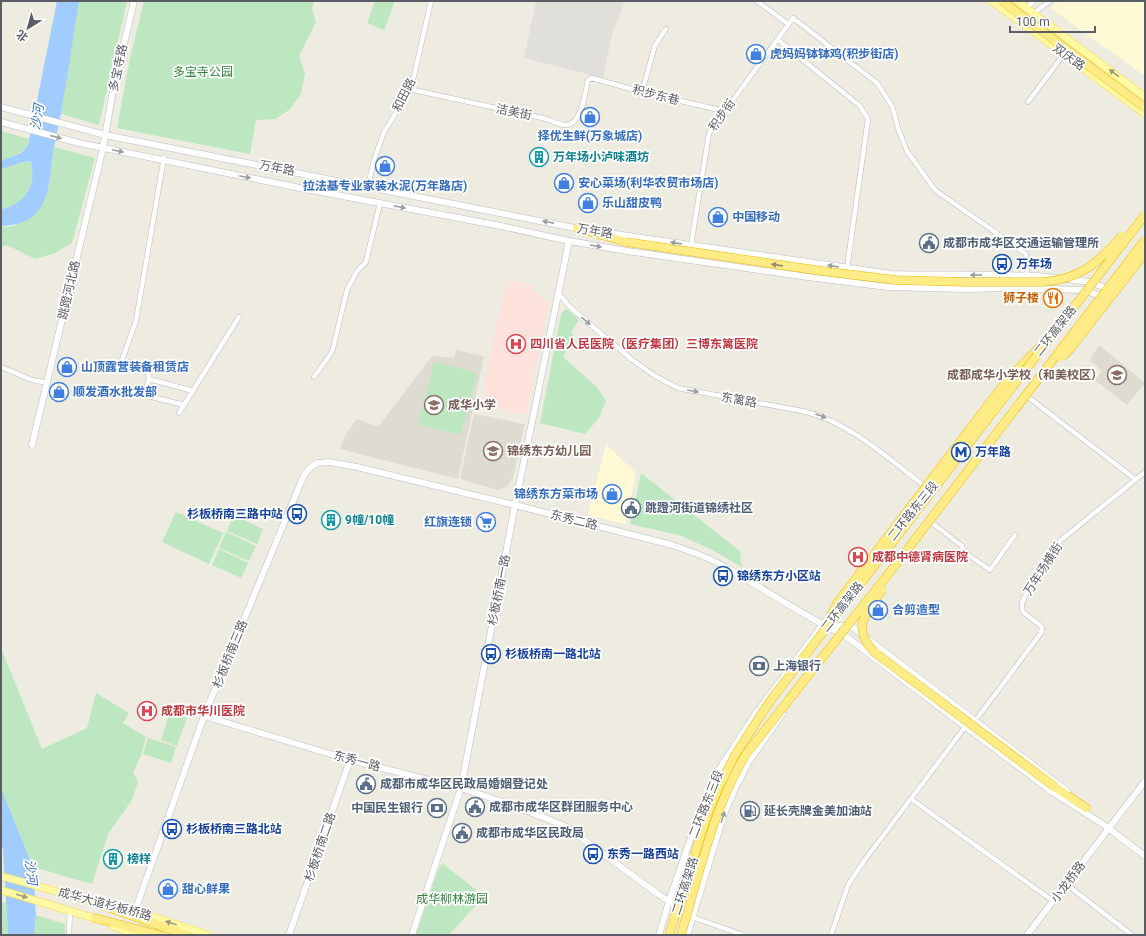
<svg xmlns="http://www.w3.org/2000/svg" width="1146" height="936" font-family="Roboto,'Noto Sans SC',sans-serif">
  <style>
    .commercial { fill: #fff9d5 }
    .industrial { fill: #e1dfd9 }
    .education { fill: #dedbd0 }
    .medical { fill: #fce2db }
    .green { fill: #bce7c0 }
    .water { fill: #a0ccff }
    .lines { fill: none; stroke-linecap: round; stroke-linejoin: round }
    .street-casing { stroke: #b9bbc1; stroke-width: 5.5 }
    .secondary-casing { stroke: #babdc4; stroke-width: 7 }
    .primary-casing { stroke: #f8d950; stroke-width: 8 }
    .highway-casing { stroke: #efbb00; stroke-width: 9 }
    .street { stroke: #fff; stroke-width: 4.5 }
    .secondary { stroke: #fff; stroke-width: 6 }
    .primary { stroke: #fff9a5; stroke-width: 7 }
    .highway { stroke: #ffec87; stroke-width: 8 }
    .highway-bridge-casing { stroke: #efbb00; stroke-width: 9; stroke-linecap: butt }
    .highway-bridge { stroke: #ffec87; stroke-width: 8 }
    .oneway { fill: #9c9b7d }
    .oneway2 { fill: #9c9ea1 }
    .oneway3 { fill: #948f70 }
    .labels { text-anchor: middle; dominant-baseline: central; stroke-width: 3.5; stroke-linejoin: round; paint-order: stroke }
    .shop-label { font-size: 12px; font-weight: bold; fill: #366cbe; stroke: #fff; text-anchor: start }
    .street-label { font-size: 12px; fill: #5a5d63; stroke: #fff }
    .park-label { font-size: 12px; fill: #30843c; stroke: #fff }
    .culture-label { font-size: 12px; font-weight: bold; fill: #0d838f; stroke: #fff; text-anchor: start }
    .service-label { font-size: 12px; font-weight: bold; fill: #4e5e75; stroke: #fff; text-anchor: start }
    .transit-label { font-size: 12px; font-weight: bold; fill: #164399; stroke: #fff; text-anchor: start }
    .food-label { font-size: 12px; font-weight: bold; fill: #c56008; stroke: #fff; text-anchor: end }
    .health-label { font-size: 12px; font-weight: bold; fill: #be3a42; stroke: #fff; text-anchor: start }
    .education-label { font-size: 12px; font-weight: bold; fill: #785e54; stroke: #fff; text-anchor: start }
    .water-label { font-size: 13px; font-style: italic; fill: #3d73c8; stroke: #fff }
  </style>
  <rect width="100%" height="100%" fill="#eeece1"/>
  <!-- commercial -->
  <path class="commercial" d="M1059 1H1145V76L1050 8Z
    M606 444 636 473 625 524 588 515Z"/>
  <!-- industrial -->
  <path class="industrial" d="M536 1H621L624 3 612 34 603 78 524 58Z"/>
  <!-- education -->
  <path class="education" d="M1099 345 1145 383 1127 405 1095 380 1102 371 1090 360Z
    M456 350 484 356 458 479 340 449 346 434 357 419 378 427 432 356 454 358Z
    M474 414 525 424 513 477 509 484 504 488 498 490 460 479Z"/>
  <!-- medical -->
  <path class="medical" d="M507 280 532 285 533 290 549 302 526 415 490 408 486 403 485 396 487 388 483 386Z"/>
  <!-- green -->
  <path class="green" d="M79 1H127L99 125 61 114Z
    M144 1H314L312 9 316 22 299 56 305 73 301 94 290 109 276 119 256 120 250 154 117 128 130 58Z
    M375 1H395L384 30 367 23Z
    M1 131 29 139C27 153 13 156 1 161Z
    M54 147 95 158 72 243 53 254 35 259 7 245 1 247V227L14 226 46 196 50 181Z
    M27 161 31 162C32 168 33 175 32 181 30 195 14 208 1 209V169Z
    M565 309 568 310 579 320 572 331 573 338 563 357 597 387 606 401 599 418 585 434 540 423 561 315Z
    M434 362 477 373 461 435 418 424Z
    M641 473 741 552 740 558 742 567 714 551 682 536 630 524Z
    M176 512 223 533 209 564 162 542Z
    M234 515 263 529 257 544 227 531Z
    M226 532 256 546 249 561 219 548Z
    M219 549 248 563 241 578 212 565Z
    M1 648 42 749 87 728 96 693 129 713 123 723 146 737 141 756 133 773 138 782 132 800 108 834 92 884 33 867 1 788Z
    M170 712 187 718 177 746 161 740Z
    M148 738 176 747 171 763 143 754Z
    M442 863 484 896 449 935H416L438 870Z
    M1 903H6L8 935H1Z
    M36 915 65 924V935H34Z"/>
  <!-- water -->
  <path class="water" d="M57 1H79C73 38 68 75 61 113 59 125 56 136 54 148 50 167 52 191 40 208 31 222 17 225 1 226V209C14 208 30 195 32 181 33 175 32 168 31 162L27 161 1 169V161L21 153 28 145Z
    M1 788 33 867 36 915 34 935H8L3 849 1 843Z"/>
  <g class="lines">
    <!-- street casing -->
    <g class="street-casing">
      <path id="street" d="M757 1 788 24
        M1025 9 1034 1
        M1026 22 1034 13 1050 1
        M777 39 860 106 868 119 847 268
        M409 89 547 119C552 121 559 125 565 125 582 126 585 92 588 80L592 78 642 92 724 111
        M642 92 655 45 666 29
        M1028 102 1064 54
        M368 186 374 160 384 132 405 98 414 76 431 1
        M691 245 709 133 793 18 877 83 892 106 899 131 907 151 935 190 1026 254 1027 275
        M558 293 571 308 631 359 655 376 678 388 802 411C849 421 890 460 927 488
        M1 367 32 380 48 383
        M314 377 332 352 347 290 357 271 366 262 380 203
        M149 379 147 367 122 360 136 321 164 157
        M1028 397 1135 479
        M184 405 144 395 149 379 193 391
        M179 413 239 317
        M931 522 962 546 964 552 990 570 1015 535
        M975 721 1041 633 1042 628 1040 625 1024 613 1022 609V603L1027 592 1049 555 1061 540 1145 472
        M911 799 1053 901
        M1066 884 1132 935
        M692 917 743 935
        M69 935 70 910
        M831 935 848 885 864 861 965 727"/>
    </g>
    <!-- secondary casing -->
    <g class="secondary-casing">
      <path id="secondary" d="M1 107 105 135 580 229
        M1 122 79 143 300 188 501 226 569 241 627 251 808 277 888 287 965 289 1006 288 1084 290 1105 298
        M601 232 891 274C946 276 1002 272 1057 278
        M1066 279 1090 282 1111 290
        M32 445 103 148 112 96 134 1
        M826 625 851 626 1067 791
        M204 716 350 760 461 788 512 805 565 826 658 894 689 915
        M1107 827 1145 856
        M135 911 204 716 304 475 310 468 317 463 329 462 357 467 515 505 672 545C690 551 708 557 725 567 765 589 803 616 844 635L1052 792 1109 828
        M289 935 350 760
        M412 935 461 788 515 505 569 241
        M659 935 669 901 701 809 720 768 756 713 833 611
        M687 935 724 814 734 791 748 763 783 713
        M1027 935 1145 781"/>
    </g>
    <!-- primary casing -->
    <g class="primary-casing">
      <path id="primary" d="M992 1 1145 114
        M1017 1 1145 97
        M1 876 105 905
        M1 890 100 920
        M117 908 135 911 208 935
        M113 926 137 935"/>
    </g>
    <!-- highway casing -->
    <g class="highway-casing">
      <path id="highway" d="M577 228 626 242
        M1008 379 1040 347
        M1055 787 1086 808
        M99 904 186 935
        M95 918 159 935"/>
    </g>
    <!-- street -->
    <use href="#street" class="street"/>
    <!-- secondary -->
    <use href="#secondary" class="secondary"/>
    <!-- primary -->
    <use href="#primary" class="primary"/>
    <!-- highway -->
    <use href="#highway" class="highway"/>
    <!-- highway-bridge casing -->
    <g class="highway-bridge-casing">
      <path id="highway-bridge" d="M1002 1 1145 108
        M626 242 822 271 896 280 963 282H1043C1081 279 1098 263 1122 236
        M1062 357 1070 349 1145 253
        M882 590C866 613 851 627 874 652L1055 787
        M831 615 838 602 1008 379
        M669 935 709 810 719 787 735 755 770 701 1145 215
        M681 935C699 875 713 808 746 754L897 563 1145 240"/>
    </g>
    <!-- highway-bridge -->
    <use href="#highway-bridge" class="highway-bridge"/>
  </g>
  <!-- one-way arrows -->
  <defs><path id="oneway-solid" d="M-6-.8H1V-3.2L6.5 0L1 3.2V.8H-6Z"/></defs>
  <g class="oneway">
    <use href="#oneway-solid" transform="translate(1114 73) rotate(-143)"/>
    <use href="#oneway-solid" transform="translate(22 896) rotate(16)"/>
    <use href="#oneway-solid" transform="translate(171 923) rotate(-162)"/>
  </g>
  <g class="oneway2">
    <use href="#oneway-solid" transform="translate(56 137) rotate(15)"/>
    <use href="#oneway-solid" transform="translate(118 151) rotate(12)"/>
    <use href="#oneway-solid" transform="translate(245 177) rotate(12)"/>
    <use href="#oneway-solid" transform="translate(400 207) rotate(11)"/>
    <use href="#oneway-solid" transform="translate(548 222) rotate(-169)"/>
    <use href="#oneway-solid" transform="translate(676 243) rotate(-172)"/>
    <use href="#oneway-solid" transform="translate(596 246) rotate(10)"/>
    <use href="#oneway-solid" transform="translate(833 266) rotate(-171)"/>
    <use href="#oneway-solid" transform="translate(976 275) rotate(179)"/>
    <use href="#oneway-solid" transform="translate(586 321) rotate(41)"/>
    <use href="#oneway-solid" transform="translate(693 391) rotate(10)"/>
    <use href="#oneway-solid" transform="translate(821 416) rotate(20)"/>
    <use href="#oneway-solid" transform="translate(723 817) rotate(-72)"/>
  </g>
  <use class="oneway3" href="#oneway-solid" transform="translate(777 265) rotate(-172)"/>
  <!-- icons -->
  <defs>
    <g id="shop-ring" transform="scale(1)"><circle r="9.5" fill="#fff" stroke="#3f7fe0" stroke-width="1.5"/><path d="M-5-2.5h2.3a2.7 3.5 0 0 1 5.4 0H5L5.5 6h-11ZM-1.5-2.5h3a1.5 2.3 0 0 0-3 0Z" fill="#3f7fe0"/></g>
    <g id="building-ring" transform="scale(1)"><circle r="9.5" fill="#fff" stroke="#0f9aa8" stroke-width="1.5"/><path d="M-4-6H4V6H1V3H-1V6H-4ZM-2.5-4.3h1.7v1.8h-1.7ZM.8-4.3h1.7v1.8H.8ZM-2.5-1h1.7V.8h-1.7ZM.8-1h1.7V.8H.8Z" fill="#0f9aa8"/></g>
    <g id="civic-ring" transform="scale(1)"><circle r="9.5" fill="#fff" stroke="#5c6f8a" stroke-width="1.5"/><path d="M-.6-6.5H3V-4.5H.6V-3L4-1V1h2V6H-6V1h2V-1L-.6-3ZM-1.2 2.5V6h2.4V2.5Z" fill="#5c6f8a"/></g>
    <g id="bus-ring" transform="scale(1)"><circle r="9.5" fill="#fff" stroke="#1a4fb4" stroke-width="1.5"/><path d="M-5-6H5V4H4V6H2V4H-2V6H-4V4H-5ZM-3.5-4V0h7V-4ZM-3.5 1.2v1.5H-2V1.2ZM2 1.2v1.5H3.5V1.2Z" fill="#1a4fb4"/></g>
    <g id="restaurant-ring" transform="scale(1)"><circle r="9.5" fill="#fff" stroke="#e8710a" stroke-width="1.5"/><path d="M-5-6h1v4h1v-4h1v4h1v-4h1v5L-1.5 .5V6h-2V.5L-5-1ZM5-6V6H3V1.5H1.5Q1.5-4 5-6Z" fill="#e8710a"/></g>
    <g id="hospital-ring" transform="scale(1)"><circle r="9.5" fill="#fff" stroke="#e0444e" stroke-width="1.5"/><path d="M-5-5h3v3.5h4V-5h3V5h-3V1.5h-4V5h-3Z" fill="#e0444e"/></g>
    <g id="school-ring" transform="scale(1)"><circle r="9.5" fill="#fff" stroke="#8d6e63" stroke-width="1.5"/><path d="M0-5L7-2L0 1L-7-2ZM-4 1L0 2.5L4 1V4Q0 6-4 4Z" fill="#8d6e63"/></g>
    <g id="metro-ring" transform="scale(1)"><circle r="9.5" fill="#fff" stroke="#1a4fb4" stroke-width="1.5"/><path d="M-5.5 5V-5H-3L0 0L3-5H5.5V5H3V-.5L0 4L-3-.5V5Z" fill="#1a4fb4"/></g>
    <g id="supermarket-ring" transform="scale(1)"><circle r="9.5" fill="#fff" stroke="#3f7fe0" stroke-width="1.5"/><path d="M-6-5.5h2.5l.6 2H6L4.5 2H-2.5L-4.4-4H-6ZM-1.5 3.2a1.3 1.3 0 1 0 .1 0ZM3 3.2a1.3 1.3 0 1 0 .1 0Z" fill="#3f7fe0"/></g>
    <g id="bank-ring" transform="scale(1)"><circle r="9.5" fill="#fff" stroke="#5c6f8a" stroke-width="1.5"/><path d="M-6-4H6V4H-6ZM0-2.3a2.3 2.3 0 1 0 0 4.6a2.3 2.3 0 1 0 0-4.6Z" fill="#5c6f8a"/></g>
    <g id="fuel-ring" transform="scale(1)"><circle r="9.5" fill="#fff" stroke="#5c6f8a" stroke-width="1.5"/><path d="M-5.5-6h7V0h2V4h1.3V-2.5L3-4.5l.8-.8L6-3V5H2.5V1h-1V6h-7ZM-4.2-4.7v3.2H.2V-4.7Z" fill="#5c6f8a"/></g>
  </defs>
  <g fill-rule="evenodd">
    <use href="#shop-ring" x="756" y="54"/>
    <use href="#shop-ring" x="590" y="117"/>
    <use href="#building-ring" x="539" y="157"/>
    <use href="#shop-ring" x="385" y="166"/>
    <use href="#shop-ring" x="564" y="183"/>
    <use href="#shop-ring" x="588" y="203"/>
    <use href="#shop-ring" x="718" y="217"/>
    <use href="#civic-ring" x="929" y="243"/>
    <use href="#bus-ring" x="1002" y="264"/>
    <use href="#restaurant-ring" x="1053" y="298"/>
    <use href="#hospital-ring" x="516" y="344"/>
    <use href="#shop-ring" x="67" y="367"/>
    <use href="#school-ring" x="1117" y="375"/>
    <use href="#shop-ring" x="59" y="392"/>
    <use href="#school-ring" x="434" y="405"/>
    <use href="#school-ring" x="493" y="451"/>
    <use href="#metro-ring" x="961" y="452"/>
    <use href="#shop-ring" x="612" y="494"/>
    <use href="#civic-ring" x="631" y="508"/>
    <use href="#bus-ring" x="297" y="514"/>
    <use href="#building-ring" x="331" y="520"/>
    <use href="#supermarket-ring" x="486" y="522"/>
    <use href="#hospital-ring" x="858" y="557"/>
    <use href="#bus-ring" x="723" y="576"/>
    <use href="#shop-ring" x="878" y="610"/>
    <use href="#bus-ring" x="491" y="654"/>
    <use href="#bank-ring" x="759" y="666"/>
    <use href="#hospital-ring" x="147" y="711"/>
    <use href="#civic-ring" x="366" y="784"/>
    <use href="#civic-ring" x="475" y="807"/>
    <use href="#bank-ring" x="437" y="808"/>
    <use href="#fuel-ring" x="750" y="811"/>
    <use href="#bus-ring" x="172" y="829"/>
    <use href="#civic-ring" x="462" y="833"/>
    <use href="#bus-ring" x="593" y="854"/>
    <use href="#building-ring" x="113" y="859"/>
    <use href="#shop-ring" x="168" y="889"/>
  </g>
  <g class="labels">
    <!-- shop labels -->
    <g class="shop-label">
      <text x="770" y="54">虎妈妈钵钵鸡(积步街店)</text>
      <text x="590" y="136" text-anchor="middle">择优生鲜(万象城店)</text>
      <text x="578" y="183">安心菜场(利华农贸市场店)</text>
      <text x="385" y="186" text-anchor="middle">拉法基专业家装水泥(万年路店)</text>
      <text x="602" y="203">乐山甜皮鸭</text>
      <text x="732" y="217">中国移动</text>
      <text x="81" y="367">山顶露营装备租赁店</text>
      <text x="73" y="392">顺发酒水批发部</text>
      <text x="598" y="494" text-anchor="end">锦绣东方菜市场</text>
      <text x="472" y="522" text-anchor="end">红旗连锁</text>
      <text x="892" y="610">合剪造型</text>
      <text x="182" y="889">甜心鲜果</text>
    </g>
    <!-- street labels -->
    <g class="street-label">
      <text transform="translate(1069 57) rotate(36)">双庆路</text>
      <text transform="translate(118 68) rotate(-78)">多宝寺路</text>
      <text transform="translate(404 95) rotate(-63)">和田路</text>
      <text transform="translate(656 95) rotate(14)">积步东巷</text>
      <text transform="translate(514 112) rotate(12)">洁美街</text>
      <text transform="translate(722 115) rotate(-55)">积步街</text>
      <text transform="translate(277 168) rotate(11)">万年路</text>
      <text transform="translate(595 231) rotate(9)">万年路</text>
      <text transform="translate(69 290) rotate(-77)">跳蹬河北路</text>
      <text transform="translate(1055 331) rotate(-52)">二环高架路</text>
      <text transform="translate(739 400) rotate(10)">东篱路</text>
      <text transform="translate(913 511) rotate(-51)">二环路东三段</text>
      <text transform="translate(574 520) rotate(14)">东秀二路</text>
      <text transform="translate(1043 569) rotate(-57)">万年场横街</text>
      <text transform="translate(499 590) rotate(-79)">杉板桥南一路</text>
      <text transform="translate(842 607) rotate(-52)">二环高架路</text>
      <text transform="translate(230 654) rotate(-68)">杉板桥南三路</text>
      <text transform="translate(357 761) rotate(15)">东秀一路</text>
      <text transform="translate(706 804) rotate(-68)">二环路东三段</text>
      <text transform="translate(320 847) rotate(-71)">杉板桥南二路</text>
      <text transform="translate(1068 882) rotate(-53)">小龙桥路</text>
      <text transform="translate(685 886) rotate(-72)">二环高架路</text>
      <text transform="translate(105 904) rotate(15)">成华大道杉板桥路</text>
    </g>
    <!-- park labels -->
    <g class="park-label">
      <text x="203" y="72">多宝寺公园</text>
      <text x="452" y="899">成华柳林游园</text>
    </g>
    <!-- culture labels -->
    <g class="culture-label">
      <text x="553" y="157">万年场小泸味酒坊</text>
      <text x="345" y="520">9幢/10幢</text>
      <text x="127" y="859">榜样</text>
    </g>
    <!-- service labels -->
    <g class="service-label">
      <text x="943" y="243">成都市成华区交通运输管理所</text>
      <text x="645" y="508">跳蹬河街道锦绣社区</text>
      <text x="773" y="666">上海银行</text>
      <text x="380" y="784">成都市成华区民政局婚姻登记处</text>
      <text x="489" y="807">成都市成华区群团服务中心</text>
      <text x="423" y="808" text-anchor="end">中国民生银行</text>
      <text x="764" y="811">延长壳牌金美加油站</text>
      <text x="476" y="833">成都市成华区民政局</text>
    </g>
    <!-- transit labels -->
    <g class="transit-label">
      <text x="1016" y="264">万年场</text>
      <text x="975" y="452">万年路</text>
      <text x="283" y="514" text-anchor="end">杉板桥南三路中站</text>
      <text x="737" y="576">锦绣东方小区站</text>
      <text x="505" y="654">杉板桥南一路北站</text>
      <text x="186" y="829">杉板桥南三路北站</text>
      <text x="607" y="854">东秀一路西站</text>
    </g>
    <!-- food labels -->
    <g class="food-label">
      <text x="1039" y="298">狮子楼</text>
    </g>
    <!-- health labels -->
    <g class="health-label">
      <text x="530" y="344">四川省人民医院（医疗集团）三博东篱医院</text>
      <text x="872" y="557">成都中德肾病医院</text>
      <text x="161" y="711">成都市华川医院</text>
    </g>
    <!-- education labels -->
    <g class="education-label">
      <text x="1103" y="375" text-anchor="end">成都成华小学校（和美校区）</text>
      <text x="448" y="405">成华小学</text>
      <text x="507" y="451">锦绣东方幼儿园</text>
    </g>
    <!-- water labels -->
    <g class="water-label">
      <text transform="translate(37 117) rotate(-81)">沙河</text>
      <text transform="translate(31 872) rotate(83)">沙河</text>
    </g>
  </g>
  <!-- border -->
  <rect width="1146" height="936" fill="none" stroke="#5a5d63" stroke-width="4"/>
  <!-- north arrow -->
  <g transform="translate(28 28) rotate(217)" stroke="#ffffff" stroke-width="3" paint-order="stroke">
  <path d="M0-3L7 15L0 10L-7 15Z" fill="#5a5d63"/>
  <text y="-6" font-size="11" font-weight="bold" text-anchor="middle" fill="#5a5d63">北</text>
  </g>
  <!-- scale -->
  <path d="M1010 26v6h85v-6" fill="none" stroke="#5a5d63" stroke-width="2"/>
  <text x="1016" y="26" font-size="12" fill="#5a5d63" stroke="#ffffff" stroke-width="3" paint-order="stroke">100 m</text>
</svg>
